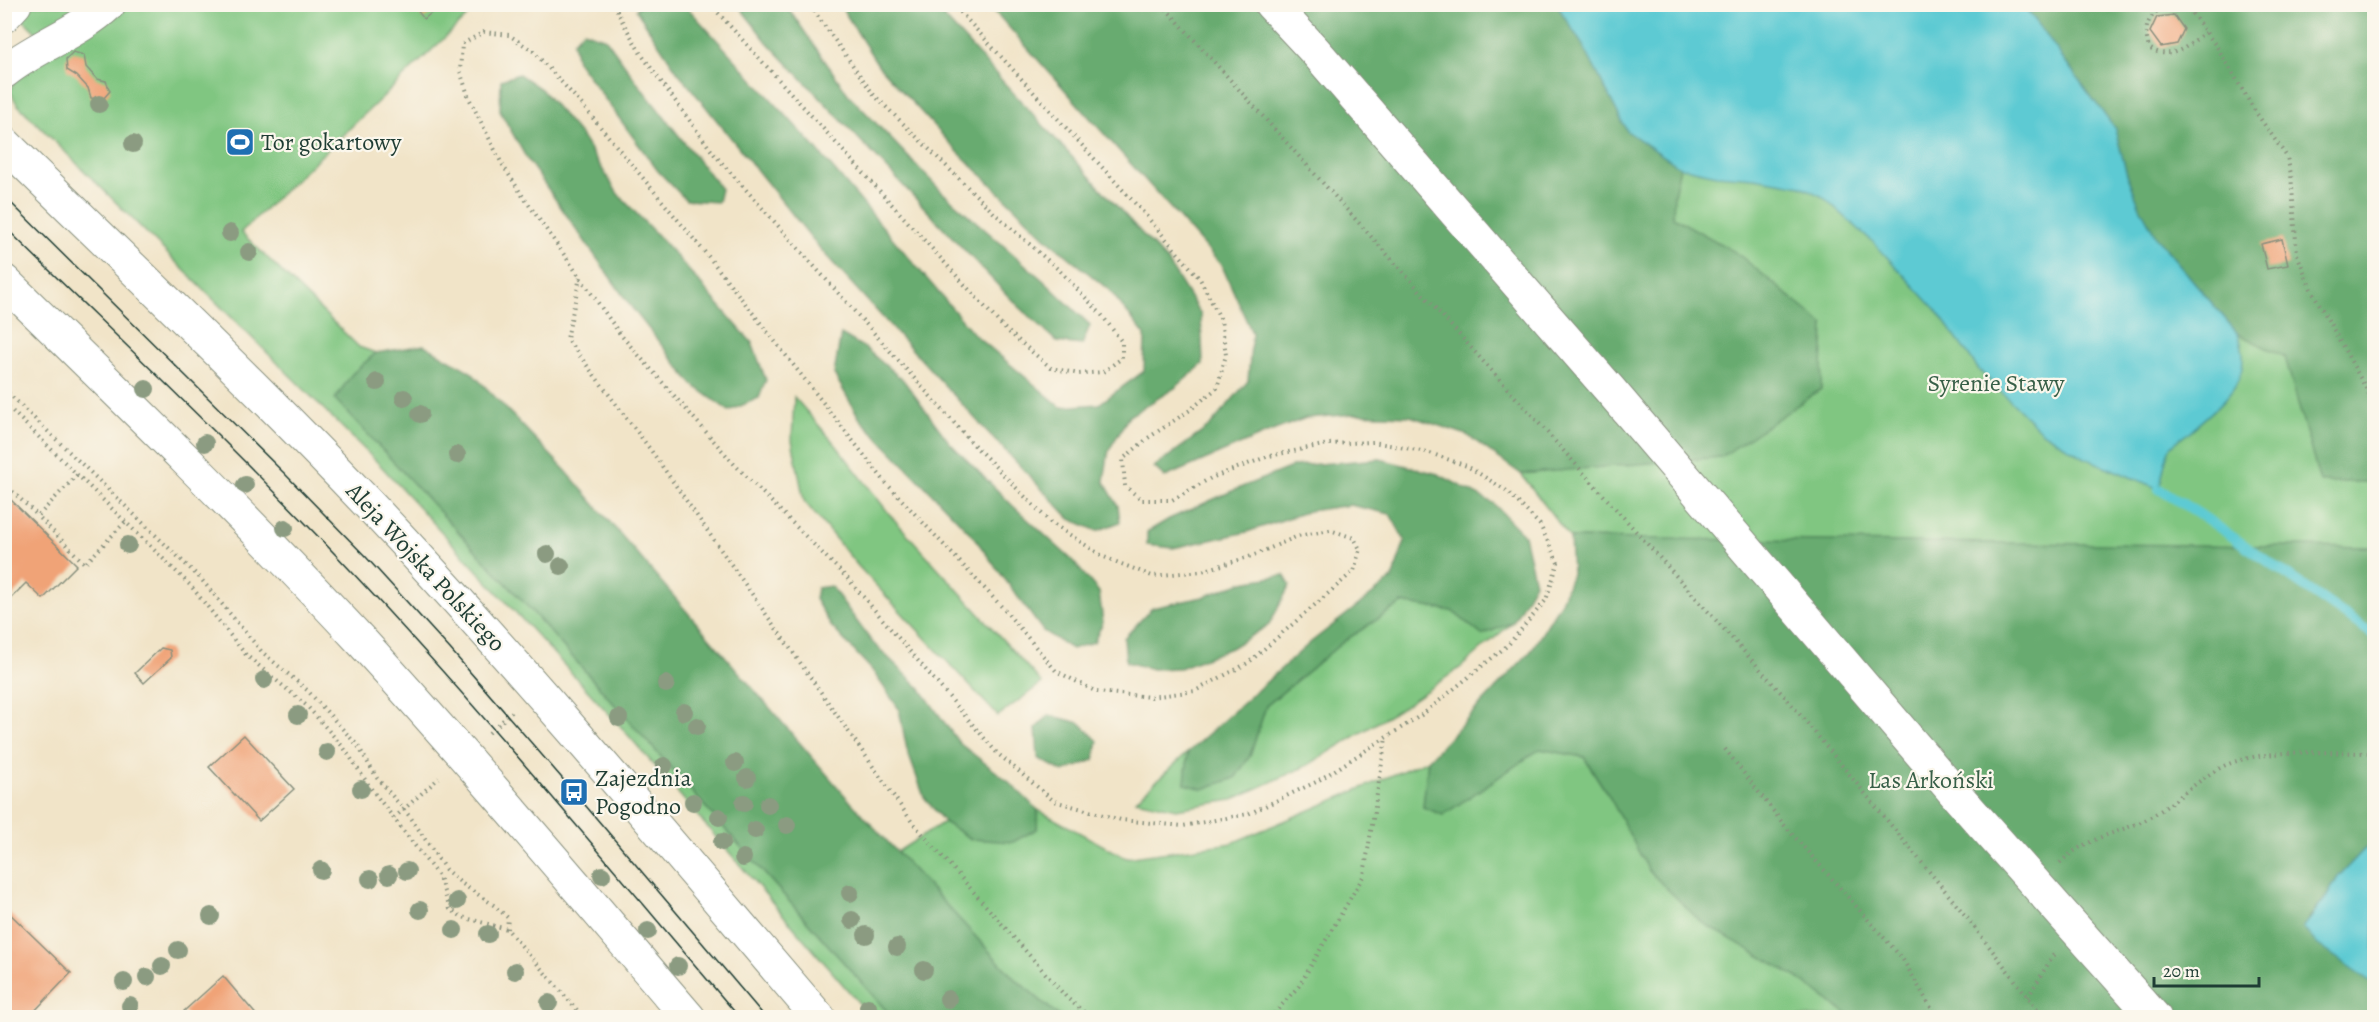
<svg xmlns="http://www.w3.org/2000/svg" width="2379" height="1022" font-family="Alegreya,serif">
  <style>
    .green { fill: #80c681; stroke: #50825a; stroke-width: 1.5 }
    .forest { fill: #68ab6f; stroke: #447452; stroke-width: 1.5 }
    .water { fill: #5dcad3; stroke: #3e8484; stroke-width: 1.5 }
    .lines { fill: none; stroke-linecap: round; stroke-linejoin: round }
    .stream { stroke: #5dcad3; stroke-width: 10 }
    .building { fill: #f0a377 }
    .minor-casing { stroke: #88907e; stroke-width: 35 }
    .major-casing { stroke: #88907e; stroke-width: 35 }
    .path { stroke: #88907e; stroke-width: 4; stroke-dasharray: 1.5 4.5; stroke-linecap: butt }
    .minor { stroke: #fff; stroke-width: 33 }
    .major { stroke: #fff; stroke-width: 33 }
    .tram { stroke: #1f3d34; stroke-width: 1.5 }
    .tree { fill: #8b9b81 }
    .labels { text-anchor: middle; dominant-baseline: central; stroke-width: 4.5; stroke-linejoin: round; paint-order: stroke }
    .poi-label { font-size: 24px; fill: #1f3d34; stroke: #fbf7ec; text-anchor: start }
    .park-label { font-size: 24px; fill: #375f47; stroke: #fbf7ec }
    .street-label { font-size: 24px; fill: #1f3d34; stroke: #fbf7ec }
  </style>
  <rect width="100%" height="100%" fill="#fbf7ec"/>
  <filter id="ink" filterUnits="userSpaceOnUse"><feTurbulence type="fractalNoise" baseFrequency=".0167" numOctaves="2"/><feDisplacementMap in="SourceGraphic" scale="12" xChannelSelector="R" yChannelSelector="G"/><feConvolveMatrix kernelMatrix="1 2 1 2 8 2 1 2 1" color-interpolation-filters="sRGB"/></filter>
  <filter id="wash" filterUnits="userSpaceOnUse"><feTurbulence type="fractalNoise" baseFrequency=".008" numOctaves="4" result="noise"/><feDisplacementMap in="SourceGraphic" scale="24" xChannelSelector="R" yChannelSelector="G"/><feGaussianBlur stdDeviation="1.35" result="paint"/><feColorMatrix in="noise" values="0 0 0 0 0 0 0 0 0 0 0 0 0 0 0 0 0 1.4 0 .05"/><feComposite in="paint" operator="in"/></filter>
  <g filter="url(#wash)">
    <rect width="100%" height="100%" fill="#f1e4c8"/>
    <!-- green -->
    <path class="green" d="M8 5H479L241 232 359 347 376 353 352 374 336 399 529 608 892 1017H871L622 728 381 466 17 104 10 91 14 82 53 49Z
      M1152 5H2374V1017L1629 539 1570 538 1521 474 1567 469Z
      M794 397 836 445 891 516 1042 683 998 716 858 566 804 501 792 440Z
      M1402 603 1452 611 1482 635 1513 622 1460 668 1398 710 1308 765 1232 800 1176 809 1136 800 1188 752 1185 784 1250 756 1266 706 1344 641Z
      M1540 749 1584 757 1610 798 1798 978 1851 1017H1060L1013 977 897 852 944 822 971 839 1037 829 1038 810 1126 858 1232 843 1428 760 1423 807 1443 815Z"/>
    <!-- forest -->
    <path class="forest" d="M639 5H685L813 145 974 334 1061 407 1099 404 1144 371 1145 335 1110 291 1047 239 956 150 878 65 840 5H933L1168 262 1201 315 1203 364 1175 388 1129 416 1109 450 1104 481 1118 506 1120 522 1097 531 1070 519 981 425 822 251 677 71 636 10Z
      M738 5H786L848 94 941 191 1045 282 1090 325 1082 345 1057 342 1009 297 767 42Z
      M989 5H1557L1584 47 1627 131 1680 167 1674 195 1673 217 1737 253 1824 325 1821 389 1721 457 1521 474 1467 435 1410 416 1355 414 1306 418 1267 433 1165 477 1154 467 1210 426 1248 381 1252 333 1222 266Z
      M2024 5H2374V482H2320L2285 357 2238 334 2157 238 2140 207 2127 174 2115 129Z
      M583 31 606 39 639 85 721 189 718 202 686 200 658 171 577 61 573 42Z
      M519 74 541 89 582 137 618 194 671 250 752 343 766 380 759 398 729 411 693 385 629 304 527 159 500 111 501 80Z
      M841 334 865 348 904 381 949 442 1012 505 1071 559 1099 592 1103 622 1094 642 1072 649 1043 631 973 536 860 419 834 374Z
      M424 345 471 372 566 471 848 799 1013 977 1060 1017H892L529 608 335 399 352 374 376 353Z
      M1380 459 1438 474 1493 503 1524 535 1535 583 1513 622 1482 635 1452 611 1402 603 1344 641 1266 706 1250 756 1235 778 1203 789 1185 784 1188 752 1311 642 1392 579 1405 541 1390 514 1350 505 1309 511 1247 532 1173 548 1147 545V532L1169 519 1232 491 1294 466Z
      M1570 538 2374 547V839L2338 877 2327 896 2309 918 2361 973 2374 984V1017H1851L1798 978 1701 922 1649 871 1610 798 1584 757 1540 749 1443 815 1423 807 1428 760 1531 651 1560 604 1572 574Z
      M1284 575 1290 585 1269 625 1231 648 1180 668 1152 669 1126 662 1124 638 1152 608 1203 597 1243 582Z
      M831 586 872 642 920 688 959 743 1008 781 1038 810 1037 829 1013 842 971 839 944 822 924 797 907 750 899 709 872 670 831 626 815 599 817 588Z
      M1049 715 1080 723 1098 741 1094 760 1063 772 1038 758 1036 728Z"/>
    <!-- water -->
    <path class="water" d="M1557 5H2024L2115 129 2127 174 2140 207 2157 238 2238 334C2257 381 2219 405 2188 433 2183 437 2173 443 2170 448 2164 460 2163 477 2159 489L2085 458 2042 432 1979 370 1936 310 1874 243 1823 197 1801 186 1754 178 1717 175 1680 167 1627 131 1584 47Z
      M2374 839V984L2317 944 2303 928 2327 896 2338 877Z"/>
    <g class="lines">
      <!-- stream -->
      <path class="stream" d="M2159 489 2201 515 2374 635"/>
    </g>
    <g id="blocks">
      <!-- building -->
      <path class="building" d="M412 4H442L424 19Z
        M2174 15 2184 29 2177 44 2161 47 2150 32 2157 17Z
        M73 52 84 55 86 67 97 79 106 81 110 91 103 99 91 98 88 88 77 76 67 70 66 59Z
        M2282 239 2288 265 2267 269 2261 244Z
        M9 498 77 565 43 599 26 583 4 605V503Z
        M161 648 170 650 171 658 144 683 135 673Z
        M244 735 294 789 259 821 209 767Z
        M4 908 71 973 28 1018H4Z
        M223 976 234 989 259 1018H189L184 1011Z"/>
    </g>
  </g>
  <g filter="url(#ink)">
    <use href="#blocks" fill-opacity="0" stroke="#88907e" stroke-width="1.5"/>
    <g class="lines">
      <!-- minor casing -->
      <g class="minor-casing">
        <path id="minor" d="M1271 4 1315 51 1611 391 1959 798 2155 1018
          M4 16 15 4
          M4 72C36 46 78 33 109 4"/>
      </g>
      <!-- major casing -->
      <g class="major-casing">
        <path id="major" d="M4 143C139 275 276 404 404 542 547 696 682 858 819 1018
          M4 281C126 400 248 519 364 644 475 766 581 892 689 1018"/>
      </g>
      <!-- path -->
      <path class="path" d="M617 4V12L641 54 714 154 973 444 1050 522 1104 557 1152 576 1202 571 1252 556 1298 536 1330 530 1354 538 1360 549 1354 571 1248 663 1195 691 1151 697 1097 692 1056 671 1002 607 886 483 708 256 577 99 533 51 509 35 484 32 462 44 460 71 469 98 502 164 522 195 620 334 735 465 848 579 997 753 1054 801 1121 820 1183 826 1248 814 1316 782 1423 714 1508 645 1546 600 1558 563 1540 525 1507 491 1467 466 1427 452 1373 442 1328 444 1269 456 1211 478 1172 500H1142L1125 486 1123 459 1148 438 1190 410 1217 388 1226 355 1221 320 1200 279 1143 212 953 4
        M710 4 1004 328 1051 368 1079 374 1103 372 1122 358V342L1101 314 1060 271 994 213 874 95 809 4
        M1162 4 1793 706 1965 915 2044 1018
        M2166 4C2147 18 2143 26 2149 48 2170 62 2189 46 2205 32
        M2185 4 2217 47 2255 111 2287 157 2291 174 2297 254 2311 289 2374 403
        M580 277 567 339 650 449 912 822 1067 998 1091 1018
        M4 389 201 579 262 652 307 690 358 746 377 778 411 818 445 869 461 883 495 906 508 918 507 929
        M4 403 191 586 246 655 307 706 344 748 372 790 439 877 450 909 462 917 507 929 584 1018
        M77 475 38 516 85 564 125 522
        M4 493 9 488 38 516
        M489 733 512 712
        M1725 749 1785 826 1902 958 1937 1018
        M394 818 439 778
        M2060 863C2086 837 2114 835 2145 820 2172 806 2194 782 2220 768 2258 747 2332 753 2374 753
        M2028 997 2054 954
        M1270 1018 1299 986 1364 875 1386 738"/>
      <!-- minor -->
      <use href="#minor" class="minor"/>
      <!-- major -->
      <use href="#major" class="major"/>
      <!-- tram -->
      <path class="tram" d="M4 196 285 474 366 557 450 649 574 792 766 1018
        M4 226C120 340 239 452 351 571 486 715 612 868 740 1018"/>
    </g>
    <!-- trees -->
    <g class="tree">
      <circle cx="99" cy="104" r="9"/>
      <circle cx="133" cy="144" r="9"/>
      <circle cx="230" cy="233" r="9"/>
      <circle cx="249" cy="252" r="9"/>
      <circle cx="377" cy="382" r="9"/>
      <circle cx="146" cy="389" r="9"/>
      <circle cx="404" cy="398" r="9"/>
      <circle cx="420" cy="414" r="9"/>
      <circle cx="205" cy="443" r="9"/>
      <circle cx="457" cy="455" r="9"/>
      <circle cx="245" cy="485" r="9"/>
      <circle cx="285" cy="528" r="9"/>
      <circle cx="128" cy="545" r="9"/>
      <circle cx="547" cy="554" r="9"/>
      <circle cx="561" cy="566" r="9"/>
      <circle cx="264" cy="680" r="9"/>
      <circle cx="666" cy="684" r="9"/>
      <circle cx="684" cy="712" r="9"/>
      <circle cx="298" cy="715" r="9"/>
      <circle cx="619" cy="718" r="9"/>
      <circle cx="697" cy="726" r="9"/>
      <circle cx="327" cy="752" r="9"/>
      <circle cx="735" cy="763" r="9"/>
      <circle cx="664" cy="766" r="9"/>
      <circle cx="747" cy="778" r="9"/>
      <circle cx="361" cy="789" r="9"/>
      <circle cx="693" cy="802" r="9"/>
      <circle cx="744" cy="803" r="9"/>
      <circle cx="768" cy="805" r="9"/>
      <circle cx="719" cy="817" r="9"/>
      <circle cx="787" cy="825" r="9"/>
      <circle cx="755" cy="830" r="9"/>
      <circle cx="722" cy="842" r="9"/>
      <circle cx="743" cy="858" r="9"/>
      <circle cx="321" cy="870" r="9"/>
      <circle cx="407" cy="871" r="9"/>
      <circle cx="389" cy="875" r="9"/>
      <circle cx="602" cy="875" r="9"/>
      <circle cx="370" cy="879" r="9"/>
      <circle cx="850" cy="893" r="9"/>
      <circle cx="457" cy="901" r="9"/>
      <circle cx="420" cy="910" r="9"/>
      <circle cx="211" cy="916" r="9"/>
      <circle cx="852" cy="920" r="9"/>
      <circle cx="454" cy="930" r="9"/>
      <circle cx="648" cy="931" r="9"/>
      <circle cx="488" cy="934" r="9"/>
      <circle cx="866" cy="935" r="9"/>
      <circle cx="897" cy="947" r="9"/>
      <circle cx="178" cy="950" r="9"/>
      <circle cx="162" cy="966" r="9"/>
      <circle cx="678" cy="966" r="9"/>
      <circle cx="924" cy="970" r="9"/>
      <circle cx="515" cy="971" r="9"/>
      <circle cx="147" cy="977" r="9"/>
      <circle cx="124" cy="982" r="9"/>
      <circle cx="948" cy="999" r="9"/>
      <circle cx="549" cy="1003" r="9"/>
      <circle cx="130" cy="1006" r="9"/>
      <circle cx="868" cy="1007" r="9"/>
    </g>
  </g>
  <!-- icons -->
  <defs>
    <g id="stadium-square" transform="scale(1.5)"><rect x="-9" y="-9" width="18" height="18" rx="4" fill="#1f6fb2" stroke="#fbf7ec"/><path d="M0-5a6.5 5 0 1 0 0 10a6.5 5 0 1 0 0-10ZM-3.5-1.8h7v3.6h-7Z" fill="#fff"/></g>
    <g id="bus-square" transform="scale(1.5)"><rect x="-9" y="-9" width="18" height="18" rx="4" fill="#1f6fb2" stroke="#fbf7ec"/><path d="M-5-6H5V4H4V6H2V4H-2V6H-4V4H-5ZM-3.5-4V0h7V-4ZM-3.5 1.2v1.5H-2V1.2ZM2 1.2v1.5H3.5V1.2Z" fill="#fff"/></g>
  </defs>
  <g fill-rule="evenodd">
    <use href="#stadium-square" x="240" y="142"/>
    <use href="#bus-square" x="574" y="792"/>
  </g>
  <g class="labels">
    <!-- poi labels -->
    <g class="poi-label">
      <text x="261" y="142">Tor gokartowy</text>
      <text x="595" y="778">Zajezdnia<tspan x="595" dy="28">Pogodno</tspan></text>
    </g>
    <!-- park labels -->
    <g class="park-label">
      <text x="1996" y="383">Syrenie Stawy</text>
      <text x="1931" y="780">Las Arkoński</text>
    </g>
    <!-- street labels -->
    <g class="street-label">
      <text transform="translate(426 567) rotate(47)">Aleja Wojska Polskiego</text>
    </g>
  </g>
  <!-- margin -->
  <rect width="2379" height="1022" fill="none" stroke="#fbf7ec" stroke-width="24"/>
  <!-- scale -->
  <path d="M2154 977v9h105v-9" fill="none" stroke="#1f3d34" stroke-width="3"/>
  <text x="2163" y="977" font-size="18" fill="#1f3d34" stroke="#fbf7ec" stroke-width="4.5" paint-order="stroke">20 m</text>
</svg>
